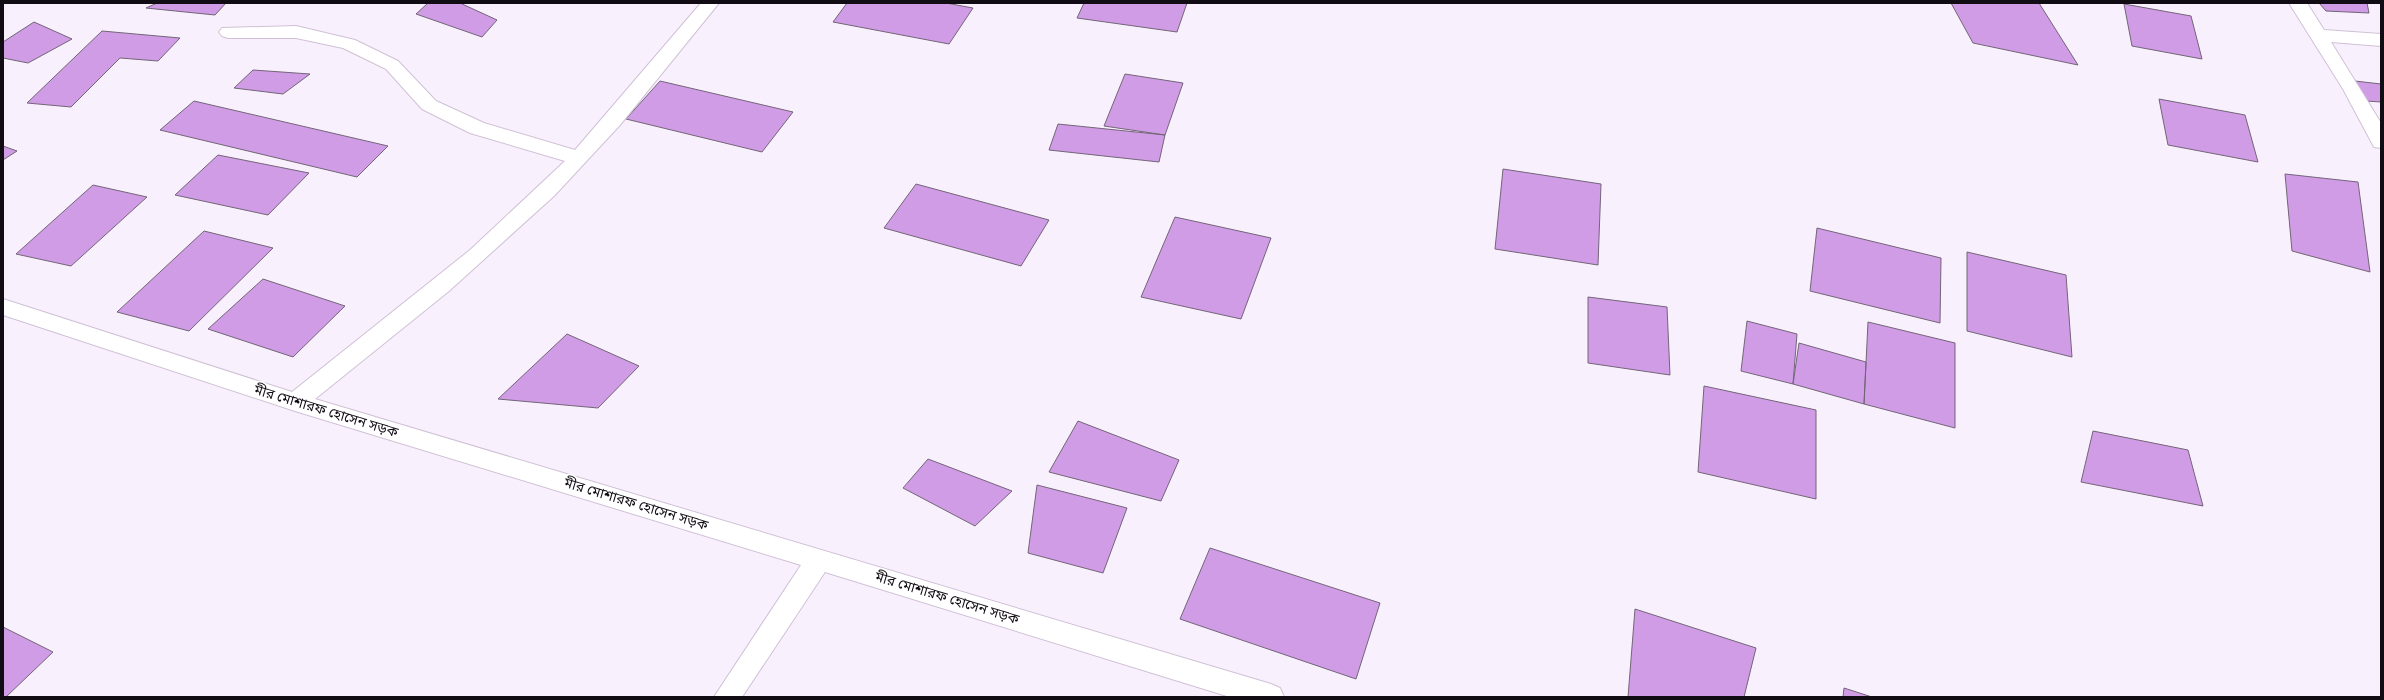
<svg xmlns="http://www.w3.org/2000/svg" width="2384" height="700" font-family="Rubik,'Noto Sans Bengali',sans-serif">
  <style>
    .building { fill: #d09ce5; stroke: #736578 }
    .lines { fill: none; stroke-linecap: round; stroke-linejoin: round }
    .minor-casing { stroke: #d0c1d6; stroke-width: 2 }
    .minor { fill: #fff; fill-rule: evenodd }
    .labels { text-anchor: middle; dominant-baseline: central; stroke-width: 3.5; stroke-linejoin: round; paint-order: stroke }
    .street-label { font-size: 14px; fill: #110c13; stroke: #fff }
  </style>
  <rect width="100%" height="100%" fill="#f9f0fd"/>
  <!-- building -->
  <path class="building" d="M157 3H226L215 15 146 8Z
    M428 3H460L497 20 482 37 416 14Z
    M847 3H946L973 8 949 44 833 22Z
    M1084 3H1187L1177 32 1077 18Z
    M1951 3H2039L2078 65 1973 43Z
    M2319 3H2367L2369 13 2326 11Z
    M2124 4 2191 16 2202 59 2132 46Z
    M34 22 72 39 28 63 3 58V42Z
    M102 31 180 38 158 61 120 58 71 107 27 103Z
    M253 70 310 74 283 94 234 88Z
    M1125 74 1183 83 1165 135 1104 126Z
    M660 81 793 112 762 152 626 119Z
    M2355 81 2381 84V102L2366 101Z
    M2159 99 2245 115 2258 162 2168 145Z
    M194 101 388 146 357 177 160 130Z
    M1058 124 1165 135 1159 162 1049 150Z
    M3 146 17 151 3 160Z
    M218 155 309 173 268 215 175 195Z
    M1503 169 1601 184 1598 265 1495 249Z
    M2285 174 2358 182 2370 272 2292 251Z
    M916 184 1049 220 1021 266 884 228Z
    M93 185 147 197 71 266 16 254Z
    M1175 217 1271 238 1241 319 1141 297Z
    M1817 228 1941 258 1940 323 1810 291Z
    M204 231 273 248 189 331 117 312Z
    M1967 252 2066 275 2072 357 1967 331Z
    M263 279 345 306 293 357 208 329Z
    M1588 297 1667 307 1670 375 1588 363Z
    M1747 321 1797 334 1793 384 1741 371Z
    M1868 322 1955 343V428L1864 404Z
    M567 334 639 366 598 408 498 399Z
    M1799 343 1866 362 1864 404 1793 384Z
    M1704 386 1816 410V499L1698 472Z
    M1078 421 1179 460 1161 501 1049 472Z
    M2093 431 2188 450 2203 506 2081 482Z
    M928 459 1012 491 975 526 903 488Z
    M1037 485 1127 508 1103 573 1028 553Z
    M1210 548 1380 603 1356 679 1180 619Z
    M1635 609 1756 648 1744 697H1628Z
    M3 627 53 652 6 697H3Z
    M1844 688 1872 697H1843Z"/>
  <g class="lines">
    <!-- minor casing -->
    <g class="minor-casing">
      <path id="minor" d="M701 3H719L620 125 554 196 449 291 315 399 1271 684 1280 688 1284 697H1230L825 572 742 697H714L801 565 295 411 3 315V299L292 392 470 250 565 161 470 133 422 109 386 69 343 48 296 38H228L222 36 219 32 222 28 296 26 355 40 398 61 436 101 484 123 575 150Z
        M2289 3H2307L2324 30 2381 34V46L2331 42 2381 123V148L2374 147 2343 89Z"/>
    </g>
    <!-- minor -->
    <use href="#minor" class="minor"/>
  </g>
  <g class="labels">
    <!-- street labels -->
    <g class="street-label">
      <text transform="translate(326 411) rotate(17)">মীর মোশারফ হোসেন সড়ক</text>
      <text transform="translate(636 504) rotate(17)">মীর মোশারফ হোসেন সড়ক</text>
      <text transform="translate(947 598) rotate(17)">মীর মোশারফ হোসেন সড়ক</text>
    </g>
  </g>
  <!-- border -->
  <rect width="2384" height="700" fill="none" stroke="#110c13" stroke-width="8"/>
</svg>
